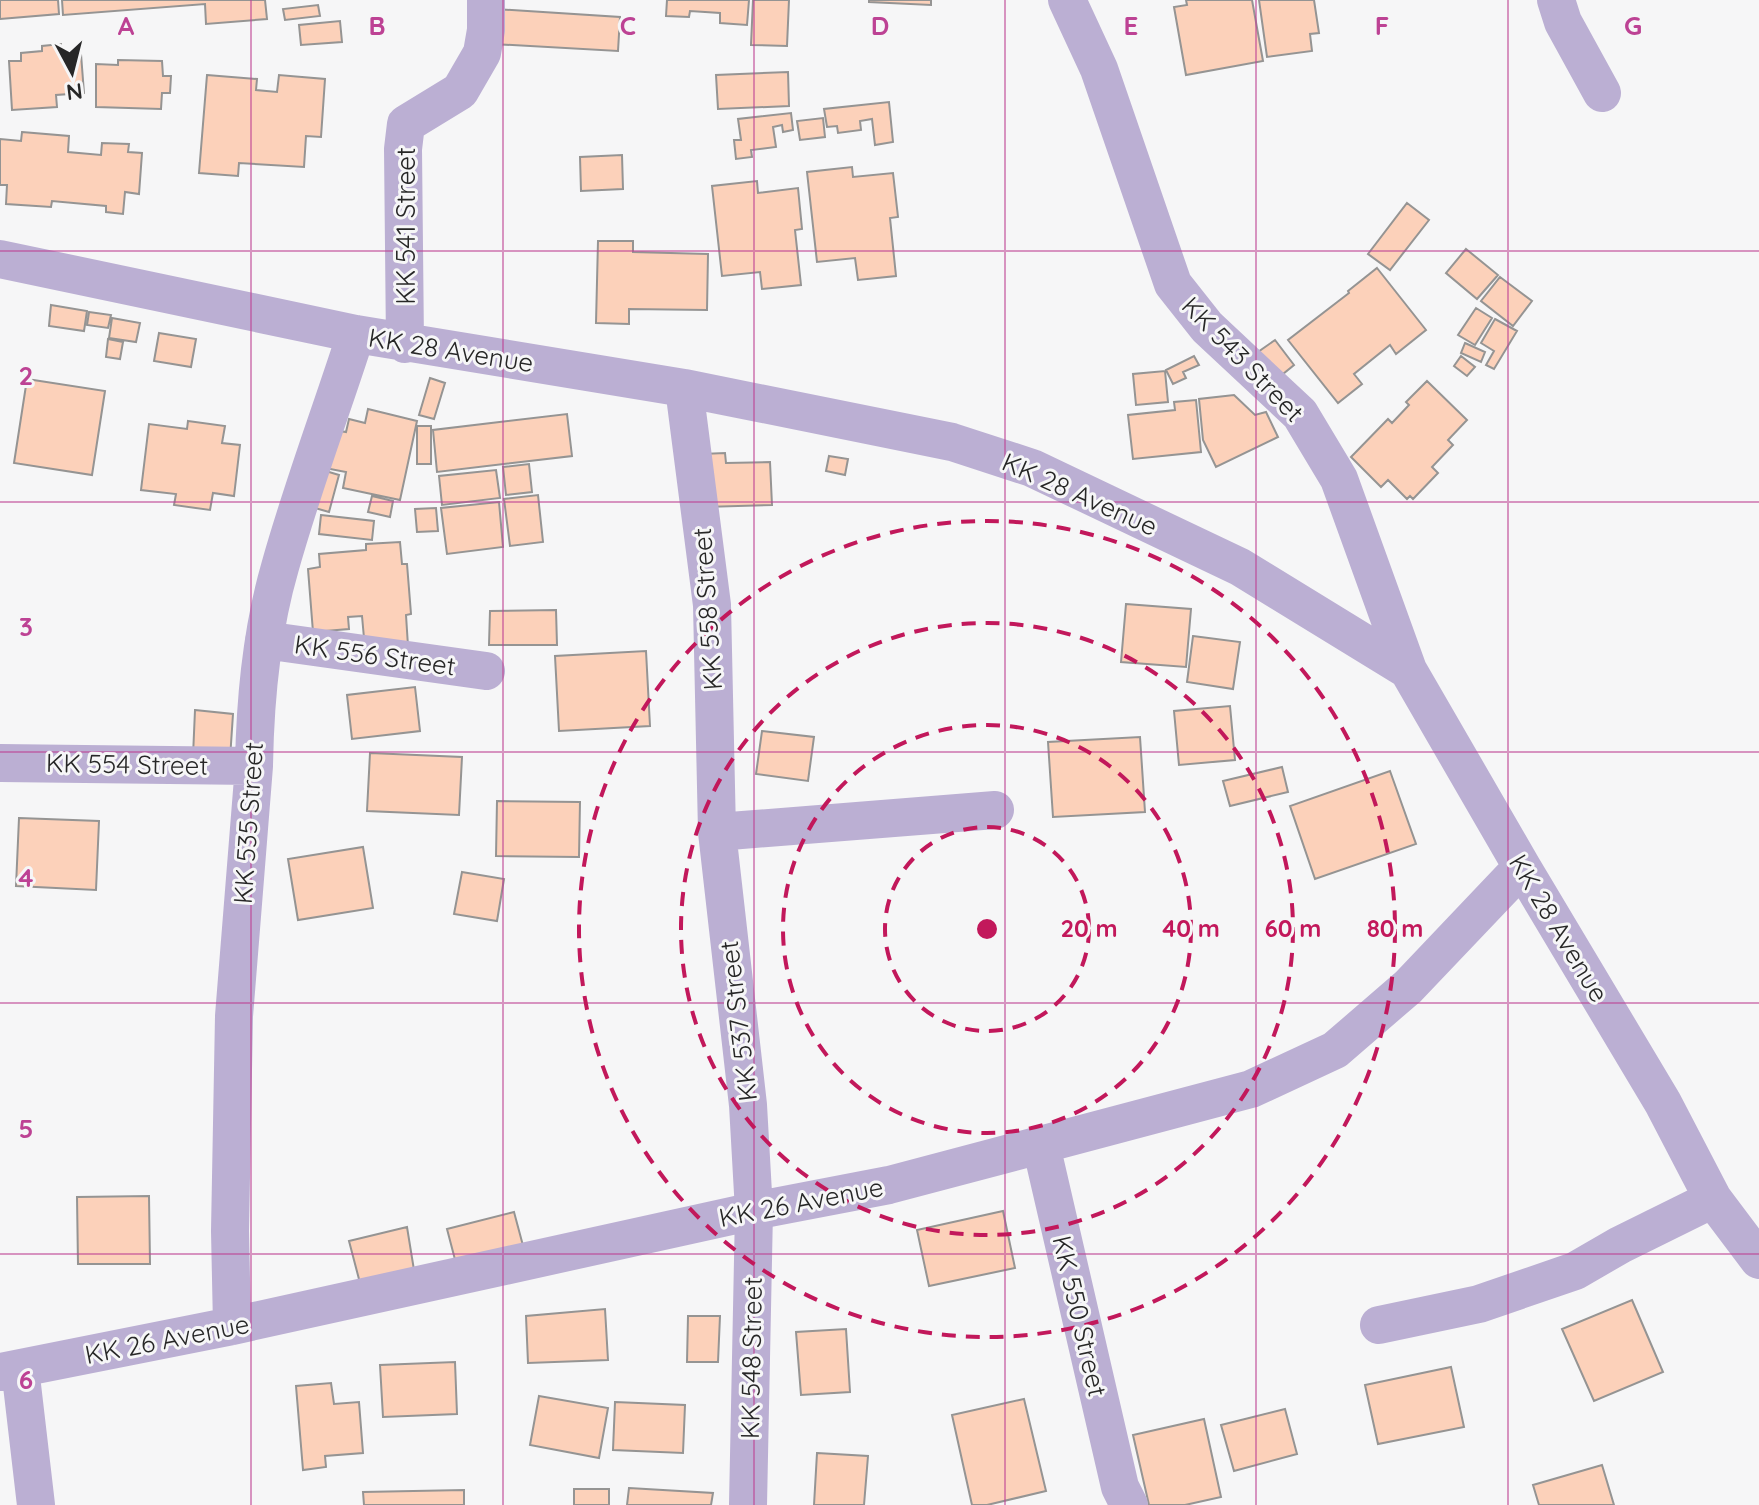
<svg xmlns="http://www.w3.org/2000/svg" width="1759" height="1505" font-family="Quicksand,sans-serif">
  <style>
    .building { fill: #fcd1ba; stroke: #959493; stroke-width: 2 }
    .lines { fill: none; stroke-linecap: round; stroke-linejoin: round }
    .street { stroke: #bbafd3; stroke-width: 38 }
    .grid { fill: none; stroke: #bd4294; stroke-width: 2; stroke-opacity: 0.55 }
    .ring { fill: none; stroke: #c2185b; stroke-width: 4; stroke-dasharray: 14 10 }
    .labels { text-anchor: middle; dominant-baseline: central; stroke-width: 6; stroke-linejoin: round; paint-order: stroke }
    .street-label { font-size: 26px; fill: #272727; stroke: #f6f6f7 }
    .grid-label { font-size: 26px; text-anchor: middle; font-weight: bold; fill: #bd4294; stroke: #f6f6f7; stroke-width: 6; stroke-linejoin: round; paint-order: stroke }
    .centre { fill: #c2185b; stroke: #f6f6f7; stroke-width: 4 }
    .ring-label { font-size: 24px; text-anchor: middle; font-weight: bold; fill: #c2185b; stroke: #f6f6f7; stroke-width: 6; stroke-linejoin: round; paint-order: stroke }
  </style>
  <rect width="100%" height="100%" fill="#f6f6f7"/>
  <!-- building -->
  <path class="building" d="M0 0H58L59 14 0 19Z
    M62 0H265L267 19 206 24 205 4 63 15Z
    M667 0H749L747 25 720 23V13L690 11 689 17 666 16Z
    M753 0H789L787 46 751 45Z
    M869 0H931V5L869 2Z
    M1186 0H1252L1263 61 1186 75 1174 7 1187 5Z
    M1259 0H1314L1319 33 1310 34 1312 51 1267 57Z
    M318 5 320 16 285 20 283 9Z
    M495 9 620 17 618 51 493 44Z
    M340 21 342 42 301 45 299 25Z
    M61 44 62 55 81 54 84 93 56 95 57 107 12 110 9 61H21V53L42 51V46Z
    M118 60 162 61 163 76H171L170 93H162L161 109 96 107V64L118 65Z
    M788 72 789 106 718 109 716 75Z
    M207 75 257 79 256 90 277 92 279 75 325 79 321 137 306 136 304 167 239 163 238 176 199 173Z
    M889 102 893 142 875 145 872 119 860 121 861 130 838 133 837 126 827 127 824 109Z
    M791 113 793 130 783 132 782 125 773 127 776 147 751 150 752 157 736 159 734 140H741L738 119Z
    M823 118 825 137 800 140 797 121Z
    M22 132 69 136 68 152 101 155 102 143 129 144 128 152 142 153 139 194 125 192 123 214 106 212V206L52 201 51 207 6 204 7 185H0V139L21 141Z
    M622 155 623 189 581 191 580 157Z
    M852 167 853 177 893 173 898 217 890 218 896 276 858 280 855 258 817 262 807 172Z
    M757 181 758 193 798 188 802 229 795 230 801 285 762 289 760 272 722 276 712 186Z
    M1407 203 1429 220 1390 270 1368 254Z
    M598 241H633V252L708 254 707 310 629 309V324L596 323Z
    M1466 249 1498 275 1477 299 1446 273Z
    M1377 268 1426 330 1396 354 1390 345 1354 374 1362 384 1338 403 1288 340 1349 293 1348 291Z
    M1500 277 1532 301 1513 326 1481 301Z
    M51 305 87 311 84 331 49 326Z
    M1476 308 1492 318 1475 345 1458 335Z
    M89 312 111 315 108 328 87 325Z
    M112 318 140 323 136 342 109 338Z
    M1495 319 1517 331 1494 369 1486 365 1494 351 1481 343Z
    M159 333 196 339 191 367 154 361Z
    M108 339 123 342 120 359 106 357Z
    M1275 340 1294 365 1278 378 1258 352Z
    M1465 343 1485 352 1481 362 1461 353Z
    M1194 356 1199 365 1183 372 1186 378 1173 384 1166 370Z
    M1461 356 1475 367 1467 376 1454 366Z
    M1165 371 1168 402 1136 405 1133 374Z
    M430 378 445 383 434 419 419 415Z
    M27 379 105 391 92 475 14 463Z
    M1427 381 1467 420 1448 440 1453 445 1432 467 1438 473 1413 499 1410 496 1407 499 1388 480 1381 487 1351 457 1388 419 1392 423 1409 405 1406 402Z
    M1234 395 1255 415 1266 412 1278 437 1216 467 1203 440 1199 399Z
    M1196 400 1201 452 1133 459 1128 415 1175 410 1174 402Z
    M368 409 417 421 400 500 343 488 346 472 325 468 334 430 346 432 349 419 365 423Z
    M567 414 572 456 437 472 433 430Z
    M188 421 225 426 222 443 240 445 234 496 213 493 210 510 174 505 176 494 141 490 149 424 187 429Z
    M417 426H431V464H417Z
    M725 453 726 463 770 462 772 505 704 507 702 454Z
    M829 456 848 459 845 475 826 471Z
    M529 464 532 492 506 495 503 467Z
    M319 469 339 475 329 512 308 506Z
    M496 470 500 498 442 505 439 476Z
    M538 495 543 542 510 546 504 499Z
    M372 496 393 501 390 517 368 512Z
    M499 502 503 547 447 554 441 508Z
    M436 508 438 531 417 532 415 509Z
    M321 515 374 521 372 540 319 534Z
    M400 542 402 564H407L411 614 406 615 408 646 365 649 362 616 348 617 349 629 313 632 308 569 320 567 319 554 366 550V544Z
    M1126 604 1191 609 1186 667 1121 662Z
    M556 610 557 645H489L490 611Z
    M1193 636 1240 642 1233 689 1187 682Z
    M646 651 650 726 559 731 555 656Z
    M415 687 420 731 352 739 347 695Z
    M1230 706 1235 760 1179 765 1174 711Z
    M195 710 233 714 230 759 193 756Z
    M762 731 814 737 808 781 756 774Z
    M1140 737 1145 812 1053 817 1048 742Z
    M370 753 462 757 459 815 367 811Z
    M1282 767 1288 792 1230 806 1223 781Z
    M1390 771 1416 844 1315 879 1290 806Z
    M497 801 580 802 579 857 496 856Z
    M19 818 99 821 96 890 16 886Z
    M363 847 373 908 298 920 288 859Z
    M462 872 504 879 497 921 454 914Z
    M149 1196 150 1264H78L77 1197Z
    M1003 1211 1015 1268 929 1286 917 1230Z
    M514 1212 525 1253 458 1271 447 1229Z
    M407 1227 414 1270 360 1283 349 1241Z
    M1632 1300 1663 1372 1594 1401 1562 1329Z
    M605 1309 608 1360 528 1363 526 1316Z
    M688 1316H720L718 1362H687Z
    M846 1329 850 1392 801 1395 796 1332Z
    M455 1362 457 1414 383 1417 380 1365Z
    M1451 1367 1464 1427 1378 1444 1365 1385Z
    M331 1383 334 1404 359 1402 363 1453 325 1456 326 1467 303 1470 296 1386Z
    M539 1396 608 1408 599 1458 530 1445Z
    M1024 1399 1046 1491 987 1505H972L952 1415Z
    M615 1402 685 1405 683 1453 613 1450Z
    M1285 1409 1297 1454 1234 1471 1221 1425Z
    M1204 1419 1221 1497 1185 1505H1149L1133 1435Z
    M817 1453 868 1456 864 1505H814Z
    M1602 1465 1614 1505H1539L1533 1485Z
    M629 1488 713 1493 711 1505H627Z
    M574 1489H609V1505H574Z
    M464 1490V1505H364L363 1492Z"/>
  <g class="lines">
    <!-- street -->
    <path class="street" d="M1067 0 1099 69 1173 284 1207 327 1300 414 1339 479 1408 670
      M1556 0 1563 22 1602 93
      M0 259 356 334 684 388 952 442 1032 468 1240 567 1408 670 1522 867 1663 1103 1713 1199 1759 1260
      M405 344 403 149 406 124 460 91 482 53 486 30V0
      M684 388 712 605 717 832 748 1105 754 1211 748 1505
      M264 640 486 671
      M0 763 254 766
      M717 832 995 810
      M1041 1145 1120 1487 1129 1505
      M1379 1325 1479 1304 1575 1271 1620 1245 1713 1199
      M232 1326 230 1231 234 1016 254 766C255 702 262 629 280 567 302 488 331 412 356 334
      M20 1368 36 1505
      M0 1372 232 1326 754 1211 889 1185 1251 1089 1335 1050 1408 987 1522 867"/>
  </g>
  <!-- grid -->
  <path class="grid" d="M251 0V1505M503 0V1505M754 0V1505M1005 0V1505M1256 0V1505M1508 0V1505M0 251H1759M0 502H1759M0 752H1759M0 1003H1759M0 1254H1759"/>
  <!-- distance rings -->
  <g class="ring">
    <circle cx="987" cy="929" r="102"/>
    <circle cx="987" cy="929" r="204"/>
    <circle cx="987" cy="929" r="306"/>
    <circle cx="987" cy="929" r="408"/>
  </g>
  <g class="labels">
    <!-- street labels -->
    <g class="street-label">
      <text transform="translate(405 226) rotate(-90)">KK 541 Street</text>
      <text transform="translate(451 350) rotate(9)">KK 28 Avenue</text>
      <text transform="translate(1243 359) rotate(46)">KK 543 Street</text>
      <text transform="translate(1080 494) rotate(24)">KK 28 Avenue</text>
      <text transform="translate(707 609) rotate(-94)">KK 558 Street</text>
      <text transform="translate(375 655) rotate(8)">KK 556 Street</text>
      <text transform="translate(127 764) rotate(1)">KK 554 Street</text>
      <text transform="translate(248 823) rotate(-86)">KK 535 Street</text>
      <text transform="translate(1559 928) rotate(59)">KK 28 Avenue</text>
      <text transform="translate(738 1021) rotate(-97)">KK 537 Street</text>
      <text transform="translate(801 1202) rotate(-11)">KK 26 Avenue</text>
      <text transform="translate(1080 1316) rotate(77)">KK 550 Street</text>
      <text transform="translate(167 1339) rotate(-11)">KK 26 Avenue</text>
      <text transform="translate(751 1358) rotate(-89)">KK 548 Street</text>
    </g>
  </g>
  <g class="grid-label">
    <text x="126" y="35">A</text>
    <text x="377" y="35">B</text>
    <text x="628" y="35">C</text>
    <text x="880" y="35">D</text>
    <text x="1131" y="35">E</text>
    <text x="1382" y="35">F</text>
    <text x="1633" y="35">G</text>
    <text x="26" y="385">2</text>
    <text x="26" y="636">3</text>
    <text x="26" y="887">4</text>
    <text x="26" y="1138">5</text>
    <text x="26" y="1389">6</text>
  </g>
  <circle cx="987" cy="929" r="12" class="centre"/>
  <g class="ring-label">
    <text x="1089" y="937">20 m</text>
    <text x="1191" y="937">40 m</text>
    <text x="1293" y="937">60 m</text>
    <text x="1395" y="937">80 m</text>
  </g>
  <!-- north arrow -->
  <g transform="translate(72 72) rotate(173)" stroke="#f6f6f7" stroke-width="6" paint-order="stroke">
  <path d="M0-6L14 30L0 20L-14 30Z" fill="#272727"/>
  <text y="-12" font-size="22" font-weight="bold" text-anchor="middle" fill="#272727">N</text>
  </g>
</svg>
